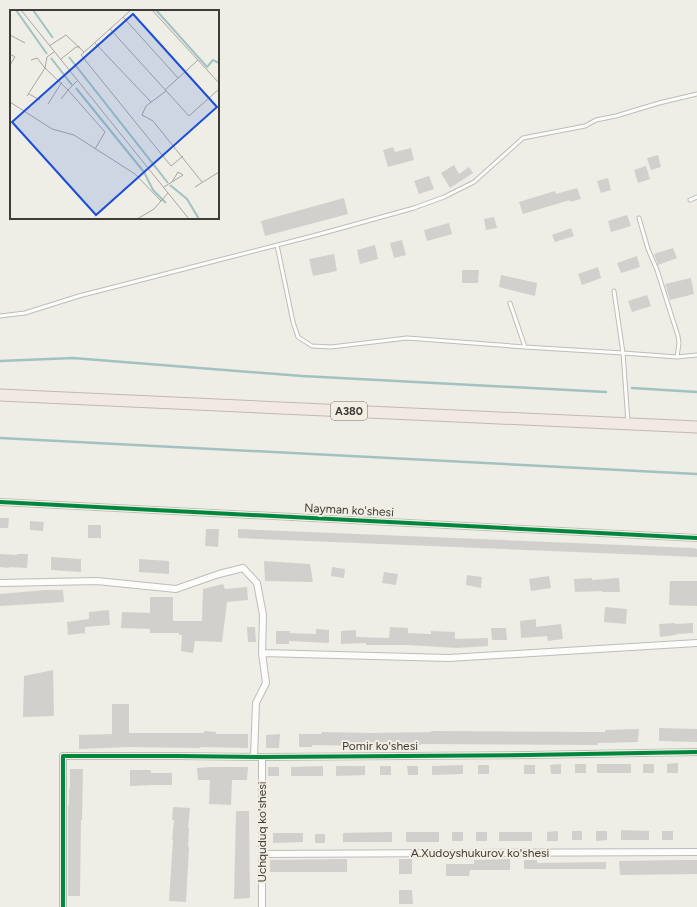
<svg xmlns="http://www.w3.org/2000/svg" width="697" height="907" font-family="Figtree,sans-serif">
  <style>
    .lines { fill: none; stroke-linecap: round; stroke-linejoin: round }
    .stream { stroke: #a2c2c2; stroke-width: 2.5 }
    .building { fill: #d2d0cc }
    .service-casing { stroke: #bebdb8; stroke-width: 5 }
    .minor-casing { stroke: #bebdb8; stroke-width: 8 }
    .trunk-casing { stroke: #c4b7b1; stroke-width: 13 }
    .service { stroke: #fcfcfb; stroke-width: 3 }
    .minor { stroke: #fcfcfb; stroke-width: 6 }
    .trunk { stroke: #f2e9e5; stroke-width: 11 }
    .cycleway-casing { stroke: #f2eee3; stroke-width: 6 }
    .cycleway { stroke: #00873e; stroke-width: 4 }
    .labels { text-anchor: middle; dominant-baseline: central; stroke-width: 4; stroke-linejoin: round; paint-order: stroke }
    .shield { fill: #f2eee3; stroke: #74716b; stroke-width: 1 }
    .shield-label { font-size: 11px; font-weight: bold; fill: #3e3c38 }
    .street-label { font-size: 12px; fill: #3e3c38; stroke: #f2eee3 }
    .inset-river { fill: none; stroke: #a2c2c2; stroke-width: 2 }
    .inset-road { fill: none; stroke: #a8a6a0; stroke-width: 1 }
    .view { fill: #1d4ed8; fill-opacity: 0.15; stroke: #1d4ed8; stroke-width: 2 }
    .inset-edge { fill: none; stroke: #3e3c38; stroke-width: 2 }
  </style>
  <rect width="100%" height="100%" fill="#eeede6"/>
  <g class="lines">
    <!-- stream -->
    <path class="stream" d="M0 361 73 358 302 376 606 392
      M632 388 697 392
      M0 438 697 474"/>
  </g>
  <!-- building -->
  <path class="building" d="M393 147 395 152 411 148 414 160 388 167 383 150Z
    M658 155 661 167 651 170 647 158Z
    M454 165 459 174 469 167 473 173 450 188 441 173Z
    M646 166 650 179 638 183 634 170Z
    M429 176 434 189 419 194 414 181Z
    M608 178 611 190 601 193 597 181Z
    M577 188 581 199 570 202V200L523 214 519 202 555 191 556 194Z
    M344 198 348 214 265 236 261 221Z
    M627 215 631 226 611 232 608 221Z
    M494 217 497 228 486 230 484 219Z
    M449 223 452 234 427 241 424 230Z
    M571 228 574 236 555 242 552 235Z
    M402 240 406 255 394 258 390 243Z
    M375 245 378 259 360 264 357 250Z
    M673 248 677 258 658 265 654 254Z
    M334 254 337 271 313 276 309 259Z
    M637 256 640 267 621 273 617 263Z
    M598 267 601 278 582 285 578 274Z
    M462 270H479L478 283H462Z
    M501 275 537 283 535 296 499 287Z
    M691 278 694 294 670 300 665 284Z
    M647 295 651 306 632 312 628 301Z
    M0 518H9L8 528H0Z
    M30 521 44 522 43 531 30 530Z
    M88 525H101V538H88Z
    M206 529H219L218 547 205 546Z
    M238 529 693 548 697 549V557L238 538Z
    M0 554 17 555V554H28L27 568 9 567V568L0 567Z
    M51 557 81 559V572L51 570Z
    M139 559 169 561V574L139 572Z
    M264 561 310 564 313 582 265 581Z
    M332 567 345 569 344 578 331 576Z
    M384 572 398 574 396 585 382 583Z
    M467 575 482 577 481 588 466 585Z
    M549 576 551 588 531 591 529 579Z
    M592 578V580L619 578 620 592H602V591L575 592 574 579Z
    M670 581H697V606L669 605Z
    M223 584 225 589 247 587 248 600 227 602 222 642 195 641 193 653 181 651 182 635H179V633H150V629L121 628 122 612 150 613V597H173V621H202L203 589Z
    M45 590H63L64 602 0 606V594Z
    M605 607 627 609 626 624 604 622Z
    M109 610 110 625 85 627V633L68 635 67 622 89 619V612Z
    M536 619V627L561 624 563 639 548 641 547 636 521 638 520 621Z
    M675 623V624L693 623V633L676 634V635L660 637 659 624Z
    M247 627H255L256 642H248Z
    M390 627 408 628V633L431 634V631L455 632V639L488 638V646L457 648 408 645H366V643L341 644V631L356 630V637L389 638Z
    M491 628H506L507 640H492Z
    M316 629 329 630V643L289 641V644H276V631H290L289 633 316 634Z
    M53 670 54 716 23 717 24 676Z
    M112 704H129V733H204V731L216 732V734H248V748L200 747V748L129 747 79 749V735L112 734Z
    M659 728 697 729V742L659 741Z
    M639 729 638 742 598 743V745L421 744V745L369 746 312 745V747H299V734H321L322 732 372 733 431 732V731L585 732H605V730Z
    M280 734 279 748H266V735Z
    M678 763V773H667V764Z
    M561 764V774H551L550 765Z
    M575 764H586V773H575Z
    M597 764H631V773H597Z
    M643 764H654V773H643Z
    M463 765V774L432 775V766Z
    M478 765H489V774H478Z
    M524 765H535V774H524Z
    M323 766V776H291V767Z
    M336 766H365V775L336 776Z
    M380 766H391V775H380Z
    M407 766H418V775H408Z
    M211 767H248L247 780H232L231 805 209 804 210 780H198L197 768Z
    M268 767H279V776H268Z
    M70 769H83L82 820H81L80 896H68V806H69V789H70Z
    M130 770H151V773H172V785H152L130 786Z
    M173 807 190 808 188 828H189L188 847H189L186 902 169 901 173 840H172L174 820H172Z
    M236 811H249L250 898 234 899Z
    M621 830 649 831V840H621Z
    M558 831V841H547V832Z
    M572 831H582V840H572Z
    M596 831H607V840L596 841Z
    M662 831H673V840H662Z
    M392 832V842H343V833Z
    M406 832H439V842H406Z
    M452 832H463V841H452Z
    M476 832H487V841H476Z
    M499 832H532V841H499Z
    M273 833H303V842L273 843Z
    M315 834H325V843H315Z
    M347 859V872H270V860Z
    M399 859H412V874H399Z
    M510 859V870H470L469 876H446V864H474V860Z
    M524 860H537V863L606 862V869H524Z
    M681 860H697V874L620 875 619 861Z
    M399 890H412L413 904H399Z"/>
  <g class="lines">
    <!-- service casing -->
    <g class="service-casing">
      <path id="service" d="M690 200 697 197
        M639 218 648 249 657 270 678 336 679 343 677 357
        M277 245 293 322 298 337 312 346 331 347 407 338 525 347 623 353 614 291
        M510 303 525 347
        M0 316 25 313 79 296 320 234 414 208 444 197 474 182 523 138 585 126 596 120 616 116 659 103 697 94
        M628 422 623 353 677 357 697 355"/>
    </g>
    <!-- minor casing -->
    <g class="minor-casing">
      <path id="minor" d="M0 502 697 538
        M0 583 97 581 176 589 219 574 243 568 257 583 263 615 262 653 266 683 256 703 254 756
        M262 653 449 658 697 643
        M262 854 697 852
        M63 907V756H178L262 757 528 755 697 752
        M262 907V757"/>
    </g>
    <!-- trunk casing -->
    <g class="trunk-casing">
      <path id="trunk" d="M0 395 697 427"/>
    </g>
    <!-- service -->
    <use href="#service" class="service"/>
    <!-- minor -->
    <use href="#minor" class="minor"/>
    <!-- trunk -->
    <use href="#trunk" class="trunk"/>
    <!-- cycleway casing -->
    <g class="cycleway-casing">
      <path id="cycleway" d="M0 502 697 538
        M63 907V756H178L262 757 528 755 697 752"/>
    </g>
    <!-- cycleway -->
    <use href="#cycleway" class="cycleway"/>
  </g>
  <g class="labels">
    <!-- shield labels -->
    <rect class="shield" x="331" y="402" width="36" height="18" rx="3"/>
    <g class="shield-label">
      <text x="349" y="411">A380</text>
    </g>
    <!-- street labels -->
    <g class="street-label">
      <text transform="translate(349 510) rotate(3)">Nayman ko'shesi</text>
      <text x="380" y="746">Pomir ko'shesi</text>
      <text transform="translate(262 832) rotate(-90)">Uchquduq ko'shesi</text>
      <text x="480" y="853">A.Xudoyshukurov ko'shesi</text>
    </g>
  </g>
  <!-- overview -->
  <g transform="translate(10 10)">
    <rect width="209" height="209" fill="#eeede6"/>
    <path class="inset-river" d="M6 0 37 44M23 0 43 28M146 0 197 57 203 50 209 53M59 47 158 173M41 48 62 75M66 78 134 162 143 180 156 193M160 175 177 189 189 209"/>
    <path class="inset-road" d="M11 0 179 209M121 0 71 45 161 156 173 146M142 0 209 73M113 7 168 68M100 19 179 106 209 79M0 25 15 33M85 33 141 92M39 36 56 25 74 42M0 44 5 47 0 55M51 49 66 37H70M21 50 27 48 35 58 37 47 44 42M155 80 188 50M156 81 136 96 132 105 143 111 192 172M19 84 30 90M17 86 35 58 58 80 67 71M51 89 58 80 95 122 85 139M0 92 42 119 64 125 125 164 151 191M38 94 52 72M154 177 173 165 168 162 162 172M185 177 209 162M127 209 144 199 158 183"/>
    <path class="view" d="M123 4 207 97 86 205 2 112Z"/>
    <rect width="209" height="209" class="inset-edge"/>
  </g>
</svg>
